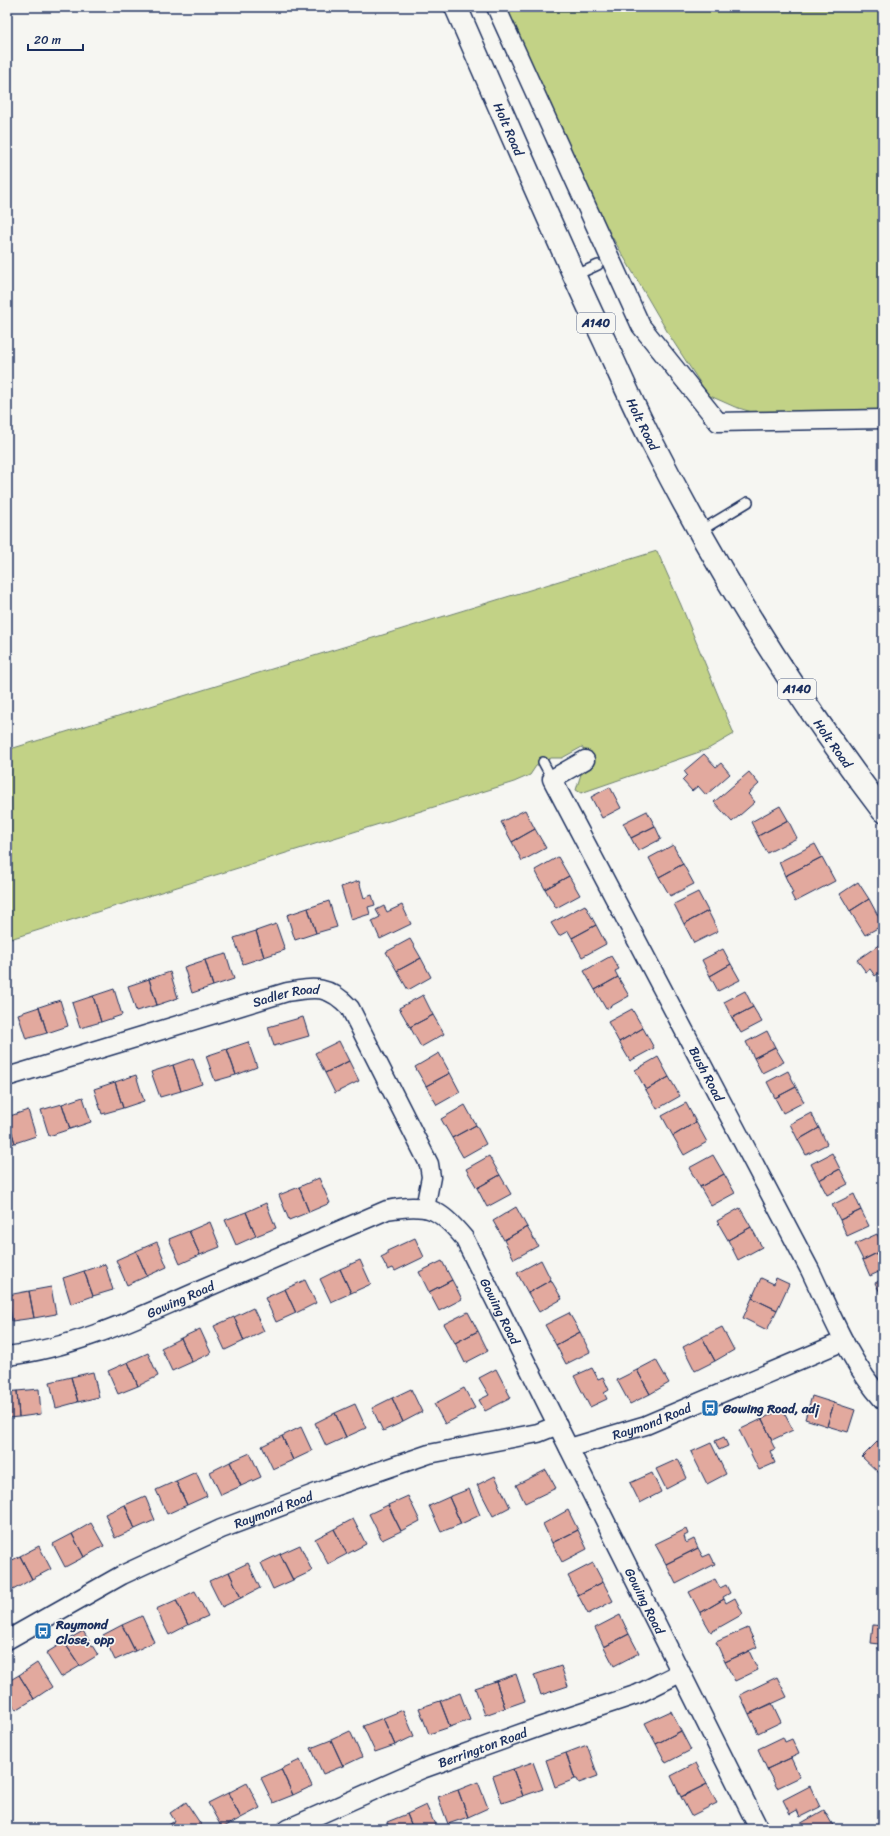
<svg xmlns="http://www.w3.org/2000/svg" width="890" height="1836" font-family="Sriracha,sans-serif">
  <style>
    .green { fill: #c2d286; stroke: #6e8072 }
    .building { fill: #e2a99e; stroke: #1b2f5e }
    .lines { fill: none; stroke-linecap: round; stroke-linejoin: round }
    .service-casing { stroke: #1b2f5e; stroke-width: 12 }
    .minor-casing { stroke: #1b2f5e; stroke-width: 21 }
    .trunk-casing { stroke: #1b2f5e; stroke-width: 25 }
    .service { stroke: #f6f6f2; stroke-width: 9 }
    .minor { stroke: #f6f6f2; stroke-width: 18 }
    .trunk { stroke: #f6f6f2; stroke-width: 22 }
    .labels { text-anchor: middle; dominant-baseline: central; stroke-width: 3.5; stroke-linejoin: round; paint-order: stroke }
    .shield { fill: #f6f6f2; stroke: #5d6b8a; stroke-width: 1 }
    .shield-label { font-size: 12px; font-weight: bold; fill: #1b2f5e }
    .street-label { font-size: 13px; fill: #1b2f5e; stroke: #f6f6f2 }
    .poi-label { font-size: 13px; font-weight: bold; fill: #1b2f5e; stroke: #f6f6f2; text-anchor: start }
  </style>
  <rect width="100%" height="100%" fill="#f6f6f2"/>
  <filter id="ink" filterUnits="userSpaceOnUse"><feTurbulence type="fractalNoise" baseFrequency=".025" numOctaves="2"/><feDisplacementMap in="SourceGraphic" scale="8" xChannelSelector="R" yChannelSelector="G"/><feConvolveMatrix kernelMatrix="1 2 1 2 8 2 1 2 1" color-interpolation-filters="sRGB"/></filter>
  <g filter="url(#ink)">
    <!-- green -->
    <path class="green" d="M499 7H883V414L762 415 735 407 708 395 671 338 604 223Z
      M657 551 681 605 734 734 708 749 581 793 576 790 581 774 593 767 582 747 562 758H551L536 766 530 775 514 782 7 940V750Z"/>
    <!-- building -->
    <path class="building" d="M704 754 716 767 721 763 730 774 706 795 698 786 692 791 682 780 687 775 684 771Z
      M749 772 759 784 748 794 755 802 732 822 714 802Z
      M610 787 621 808 602 818 591 797Z
      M780 806 788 820 758 836 751 822Z
      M525 810 535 829 512 842 501 822Z
      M647 811 655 826 631 838 623 823Z
      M788 820 797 838 767 853 758 836Z
      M655 826 661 839 638 851 631 838Z
      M535 829 546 848 522 861 512 842Z
      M815 844 822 857 785 876 779 862Z
      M673 845 683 864 659 877 649 858Z
      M558 857 569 876 545 889 535 870Z
      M822 857 835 881 795 902 791 894 793 893 785 876Z
      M683 864 694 884 670 896 659 877Z
      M569 876 580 895 556 908 545 889Z
      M359 881 364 898 372 895 375 905 368 907 370 914 351 920 341 887Z
      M858 882 869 899 850 911 840 894Z
      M698 892 708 911 684 924 674 904Z
      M869 899 883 925 865 935 850 911Z
      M329 901 337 927 316 933 308 908Z
      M402 905 411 924 380 939 372 921 380 917 376 910 384 906 387 912Z
      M585 905 596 925 572 938 568 931 559 936 551 923Z
      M308 908 316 933 295 940 287 915Z
      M708 911 718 931 694 943 684 924Z
      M276 924 285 950 264 957 256 931Z
      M596 925 606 944 582 957 572 938Z
      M256 931 264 957 243 964 234 938Z
      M410 939 421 958 397 971 386 952Z
      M883 942V970L875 976 870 969 866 972 857 960Z
      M723 949 731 964 710 976 702 960Z
      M226 954 234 979 213 986 205 960Z
      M611 956 619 969 615 971 618 977 595 990 584 971Z
      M421 958 431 977 408 990 397 971Z
      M205 960 213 986 192 993 184 967Z
      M731 964 740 980 718 991 710 976Z
      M170 972 178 998 157 1005 149 979Z
      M618 977 629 996 606 1009 595 990Z
      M149 979 157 1005 136 1011 128 986Z
      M114 989 122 1015 101 1022 93 996Z
      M745 991 753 1007 732 1018 724 1002Z
      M423 995 433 1015 410 1027 399 1008Z
      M93 996 101 1022 80 1028 72 1003Z
      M60 1000 68 1026 47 1033 39 1007Z
      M39 1007 47 1033 26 1039 18 1014Z
      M753 1007 762 1022 741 1033 732 1018Z
      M632 1009 643 1028 619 1042 608 1022Z
      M433 1015 444 1034 421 1047 410 1027Z
      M303 1017 309 1036 274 1046 268 1027Z
      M643 1028 654 1048 630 1061 619 1042Z
      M7 1031 12 1045 7 1046Z
      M767 1031 775 1047 754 1058 746 1042Z
      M339 1041 349 1061 325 1073 315 1053Z
      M248 1042 257 1067 236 1075 227 1049Z
      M775 1047 784 1062 762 1073 754 1058Z
      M227 1049 236 1075 215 1081 206 1056Z
      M439 1053 450 1073 426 1086 415 1067Z
      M658 1057 669 1077 646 1090 635 1070Z
      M193 1058 202 1084 181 1091 173 1065Z
      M349 1061 359 1081 335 1093 325 1073Z
      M173 1065 181 1091 160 1097 151 1072Z
      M788 1071 796 1087 775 1098 767 1082Z
      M450 1073 460 1092 437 1105 426 1086Z
      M136 1075 144 1101 123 1108 115 1082Z
      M669 1077 680 1096 657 1109 646 1090Z
      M115 1082 123 1108 102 1114 94 1089Z
      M796 1087 804 1102 783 1113 775 1098Z
      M83 1097 91 1122 70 1129 62 1104Z
      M686 1103 696 1122 673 1136 662 1116Z
      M62 1104 70 1129 49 1136 41 1110Z
      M465 1105 476 1125 452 1138 441 1119Z
      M28 1110 36 1136 15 1143 7 1117Z
      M811 1113 819 1128 798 1140 790 1124Z
      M7 1117 15 1143 7 1145Z
      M696 1122 707 1142 684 1155 673 1136Z
      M476 1125 486 1144 463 1157 452 1138Z
      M819 1128 827 1144 806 1155 798 1140Z
      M832 1153 840 1169 819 1180 811 1164Z
      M713 1155 724 1174 700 1187 689 1168Z
      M489 1156 500 1175 477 1188 466 1169Z
      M840 1169 848 1184 827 1195 819 1180Z
      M724 1174 735 1193 711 1206 700 1187Z
      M500 1175 511 1194 487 1207 477 1188Z
      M319 1178 330 1203 309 1212 299 1187Z
      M299 1187 309 1212 289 1220 279 1195Z
      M854 1194 861 1210 840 1220 832 1205Z
      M266 1203 276 1228 256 1236 246 1212Z
      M516 1207 527 1227 504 1240 493 1221Z
      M740 1208 751 1227 728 1240 717 1221Z
      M861 1210 869 1226 847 1236 840 1220Z
      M246 1212 256 1236 236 1245 225 1220Z
      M210 1222 220 1247 200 1255 189 1231Z
      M527 1227 538 1246 514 1259 504 1240Z
      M751 1227 762 1247 738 1260 728 1240Z
      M189 1231 200 1255 180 1264 169 1239Z
      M877 1234 883 1247V1250L863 1260 855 1244Z
      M415 1238 424 1257 395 1271 393 1268 388 1270 381 1257 387 1254V1251Z
      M157 1242 167 1267 147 1276 136 1251Z
      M883 1250V1270L870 1276 863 1260Z
      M136 1251 147 1276 127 1285 116 1260Z
      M360 1260 371 1284 351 1293 340 1269Z
      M541 1260 551 1280 528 1293 517 1273Z
      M442 1261 452 1280 429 1292 419 1272Z
      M105 1264 113 1290 93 1296 84 1271Z
      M340 1269 351 1293 331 1302 320 1279Z
      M84 1271 93 1296 71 1304 63 1278Z
      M761 1278 774 1284 776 1278 789 1284 777 1310 752 1298Z
      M883 1279V1298L875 1283Z
      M305 1280 316 1303 296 1313 285 1289Z
      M452 1280 462 1299 439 1311 429 1292Z
      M551 1280 562 1299 539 1312 528 1293Z
      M51 1287 56 1314 34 1318 29 1291Z
      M285 1289 296 1313 276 1322 265 1298Z
      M29 1291 34 1318 12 1321 8 1295Z
      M752 1298 777 1310 767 1330 743 1318Z
      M253 1308 264 1331 244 1341 234 1317Z
      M468 1312 478 1331 455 1343 444 1324Z
      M569 1313 580 1332 556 1345 545 1325Z
      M234 1317 244 1341 225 1350 214 1326Z
      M722 1327 734 1350 715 1361 702 1337Z
      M200 1329 211 1353 192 1362 181 1338Z
      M478 1331 488 1351 465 1363 455 1343Z
      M580 1332 590 1352 566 1364 556 1345Z
      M702 1337 715 1361 695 1371 683 1347Z
      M181 1338 192 1362 172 1371 161 1348Z
      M148 1353 158 1376 138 1386 128 1362Z
      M656 1360 669 1383 650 1394 637 1370Z
      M128 1362 138 1386 118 1394 108 1371Z
      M592 1368 598 1379 603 1377 609 1390 604 1393 607 1399 590 1407 574 1376Z
      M496 1369 511 1398 485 1411 479 1400 489 1395 479 1378Z
      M637 1370 650 1394 630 1404 617 1380Z
      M93 1372 99 1397 78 1402 71 1377Z
      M71 1377 78 1402 56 1408 50 1382Z
      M464 1388 475 1408 445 1424 434 1404Z
      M39 1389 41 1414 19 1417 17 1391Z
      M411 1389 422 1412 403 1422 392 1398Z
      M17 1391 19 1417 7 1418V1392Z
      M812 1396 834 1403 827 1426 805 1419Z
      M392 1398 403 1422 383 1431 372 1408Z
      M834 1403 855 1410 848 1432 827 1426Z
      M355 1404 366 1428 346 1437 335 1413Z
      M782 1409 793 1430 772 1440 762 1419Z
      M335 1413 346 1437 326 1446 315 1423Z
      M762 1419 772 1440 771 1441 775 1449 770 1451 775 1463 759 1470 739 1430Z
      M301 1427 312 1451 293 1460 282 1436Z
      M282 1436 293 1460 273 1469 262 1446Z
      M724 1437 728 1446 719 1450 715 1441Z
      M879 1440 883 1444V1468L879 1473 862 1457Z
      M711 1443 726 1474 707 1484 691 1452Z
      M250 1453 261 1477 241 1486 230 1462Z
      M678 1459 687 1478 666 1489 656 1469Z
      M230 1462 241 1486 221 1495 210 1472Z
      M883 1468V1477L879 1473Z
      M546 1470 556 1488 525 1503 516 1485Z
      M196 1472 207 1496 187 1505 176 1481Z
      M652 1473 661 1492 640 1503 630 1483Z
      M495 1476 510 1507 493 1516 477 1485Z
      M176 1481 187 1505 167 1514 156 1490Z
      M469 1489 480 1515 461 1524 449 1497Z
      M145 1496 155 1520 135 1529 125 1505Z
      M408 1496 420 1521 401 1531 388 1505Z
      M449 1497 461 1524 441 1532 429 1506Z
      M125 1505 135 1529 115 1538 105 1514Z
      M388 1505 401 1531 382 1540 369 1514Z
      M568 1510 578 1530 552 1543 543 1524Z
      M353 1519 366 1544 347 1554 334 1529Z
      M91 1523 104 1546 84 1557 72 1534Z
      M334 1529 347 1554 328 1564 315 1539Z
      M686 1529 688 1534 684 1536 686 1543 694 1539 698 1548 666 1564 655 1544Z
      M578 1530 587 1549 562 1562 552 1543Z
      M72 1534 84 1557 65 1567 53 1544Z
      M300 1545 312 1571 293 1580 280 1554Z
      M39 1546 51 1569 32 1579 20 1556Z
      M698 1548 703 1557 710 1554 715 1564 676 1584 666 1564Z
      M280 1554 293 1580 273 1589 261 1563Z
      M20 1556 32 1579 13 1590 7 1579V1563Z
      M248 1563 260 1588 241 1598 229 1572Z
      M593 1563 603 1582 578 1595 568 1576Z
      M229 1572 241 1598 222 1607 209 1581Z
      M715 1579 720 1588 726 1585 730 1593 723 1597 724 1599 700 1613 689 1592Z
      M603 1582 613 1601 588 1614 578 1595Z
      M195 1591 208 1616 188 1625 176 1600Z
      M735 1598 743 1614 711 1632 700 1613 724 1599 726 1603Z
      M176 1600 188 1625 169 1635 156 1609Z
      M883 1603V1626H880Z
      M620 1615 629 1634 604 1647 595 1628Z
      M142 1616 154 1642 135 1651 122 1625Z
      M122 1625 135 1651 115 1660 103 1635Z
      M873 1625 883 1626V1649H878L879 1644 871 1643Z
      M748 1628 757 1647 725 1662 716 1642Z
      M83 1631 98 1655 80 1666 64 1642Z
      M629 1634 639 1653 614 1666 604 1647Z
      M64 1642 80 1666 61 1677 46 1653Z
      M749 1651 758 1670 735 1681 725 1662Z
      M37 1663 52 1687 34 1699 19 1675Z
      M561 1666 568 1686 541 1695 534 1675Z
      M516 1674 525 1701 505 1708 496 1681Z
      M19 1675 34 1699 16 1710 7 1696V1682Z
      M777 1677 787 1697 749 1714 740 1695Z
      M496 1681 505 1708 485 1715 475 1688Z
      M460 1693 470 1720 450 1727 440 1701Z
      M440 1701 450 1727 429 1734 419 1708Z
      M772 1703 781 1722 758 1733 749 1714Z
      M403 1710 414 1736 395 1745 383 1718Z
      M671 1711 681 1731 656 1744 645 1723Z
      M383 1718 395 1745 375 1752 363 1726Z
      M350 1731 362 1757 343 1766 331 1740Z
      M681 1731 691 1750 666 1763 656 1744Z
      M783 1737 785 1742 792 1739 799 1754 767 1769 758 1749Z
      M331 1740 343 1766 323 1774 311 1748Z
      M587 1745 598 1776 579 1783 577 1779H575L566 1753Z
      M566 1753 575 1779 555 1787 546 1760Z
      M791 1758 800 1777 777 1788 767 1769Z
      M300 1760 312 1786 293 1795 281 1769Z
      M533 1762 543 1789 523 1796 513 1769Z
      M696 1763 707 1784 681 1797 671 1776Z
      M281 1769 293 1795 273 1803 261 1778Z
      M513 1769 523 1796 502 1803 493 1776Z
      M478 1782 488 1808 468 1817 458 1790Z
      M247 1783 260 1808 241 1818 228 1793Z
      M707 1784 717 1803 691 1816 681 1797Z
      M810 1786 820 1807 800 1817 797 1810 790 1814 783 1800Z
      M458 1790 468 1817 448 1824 438 1797Z
      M228 1793 241 1818 222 1828 208 1803Z
      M186 1802 204 1829H177L173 1822 175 1821 170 1813Z
      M426 1805 437 1829H413L407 1814Z
      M824 1810 835 1829H800L798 1825Z
      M407 1814 413 1829H390L387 1822Z
      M173 1822 177 1829H163Z"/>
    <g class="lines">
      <!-- service casing -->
      <g class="service-casing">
        <path id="service" d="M574 276 598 265
          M700 531 748 502
          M543 762 552 779"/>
      </g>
      <!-- minor casing -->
      <g class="minor-casing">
        <g id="minor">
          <path d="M496 7 641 326 718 422 883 419"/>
          <path id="s1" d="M585 760 552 779 810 1270C831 1314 850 1363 883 1400"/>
          <path id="s2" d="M7 1077 287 992C315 987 329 985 350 1008L429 1164 431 1177 425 1208"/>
          <path id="s3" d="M7 1356C75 1348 139 1317 201 1290 263 1263 325 1237 387 1210 427 1203 438 1207 464 1238L759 1829"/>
          <path id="s4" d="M569 1448 646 1425 844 1341"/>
          <path id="s5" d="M7 1640 122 1575 221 1529 327 1489 429 1454 538 1433 558 1425"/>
          <path id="s6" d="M287 1829 422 1769 539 1727 638 1694 680 1673"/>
        </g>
      </g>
      <!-- trunk casing -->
      <g class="trunk-casing">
        <g id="trunk">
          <path id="s7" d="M456 7C505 119 553 232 605 342 621 377 636 412 654 446 719 574 796 697 883 811"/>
        </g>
      </g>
      <!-- service -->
      <use href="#service" class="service"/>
      <!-- minor -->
      <use href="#minor" class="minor"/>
      <!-- trunk -->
      <use href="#trunk" class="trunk"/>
    </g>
  </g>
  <!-- icons -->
  <defs>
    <g id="bus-square" transform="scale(0.9)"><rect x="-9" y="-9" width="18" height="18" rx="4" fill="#1f6fb2" stroke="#f6f6f2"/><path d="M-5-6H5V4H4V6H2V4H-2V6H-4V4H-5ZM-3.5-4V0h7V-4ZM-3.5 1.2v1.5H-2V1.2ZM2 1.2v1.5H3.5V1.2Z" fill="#fff"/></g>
  </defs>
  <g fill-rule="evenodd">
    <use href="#bus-square" x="710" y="1408"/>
    <use href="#bus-square" x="43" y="1631"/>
  </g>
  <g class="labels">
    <!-- shield labels -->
    <g class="shield">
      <rect x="577" y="313" width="38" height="20" rx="3"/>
      <rect x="778" y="679" width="38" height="20" rx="3"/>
    </g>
    <g class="shield-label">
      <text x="596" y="323">A140</text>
      <text x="797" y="689">A140</text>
    </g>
    <!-- street labels -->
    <g class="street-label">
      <text stroke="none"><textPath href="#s7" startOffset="133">Holt Road</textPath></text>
      <text stroke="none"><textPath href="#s7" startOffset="457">Holt Road</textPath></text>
      <text stroke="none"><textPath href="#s7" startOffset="829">Holt Road</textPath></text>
      <text stroke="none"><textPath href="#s2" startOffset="291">Sadler Road</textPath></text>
      <text stroke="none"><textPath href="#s1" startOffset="371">Bush Road</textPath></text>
      <text stroke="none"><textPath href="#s3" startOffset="183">Gowing Road</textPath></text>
      <text stroke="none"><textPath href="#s3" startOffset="578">Gowing Road</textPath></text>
      <text stroke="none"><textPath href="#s4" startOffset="87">Raymond Road</textPath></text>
      <text stroke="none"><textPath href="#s5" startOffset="297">Raymond Road</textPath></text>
      <text stroke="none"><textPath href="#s3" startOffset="902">Gowing Road</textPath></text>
      <text stroke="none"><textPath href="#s6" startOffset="212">Berrington Road</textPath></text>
    </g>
    <!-- poi labels -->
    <g class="poi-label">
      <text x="723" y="1408">Gowing Road, adj</text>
      <text x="56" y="1624">Raymond<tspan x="56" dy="15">Close, opp</tspan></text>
    </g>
  </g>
  <!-- margin -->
  <rect width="890" height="1836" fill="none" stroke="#f6f6f2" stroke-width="24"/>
  <rect x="12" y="12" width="866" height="1812" fill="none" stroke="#1b2f5e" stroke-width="1.5" filter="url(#ink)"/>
  <!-- scale -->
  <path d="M28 44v6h55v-6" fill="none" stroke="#1b2f5e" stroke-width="2"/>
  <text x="34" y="44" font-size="12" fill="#1b2f5e" stroke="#f6f6f2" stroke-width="3" paint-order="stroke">20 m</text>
</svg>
